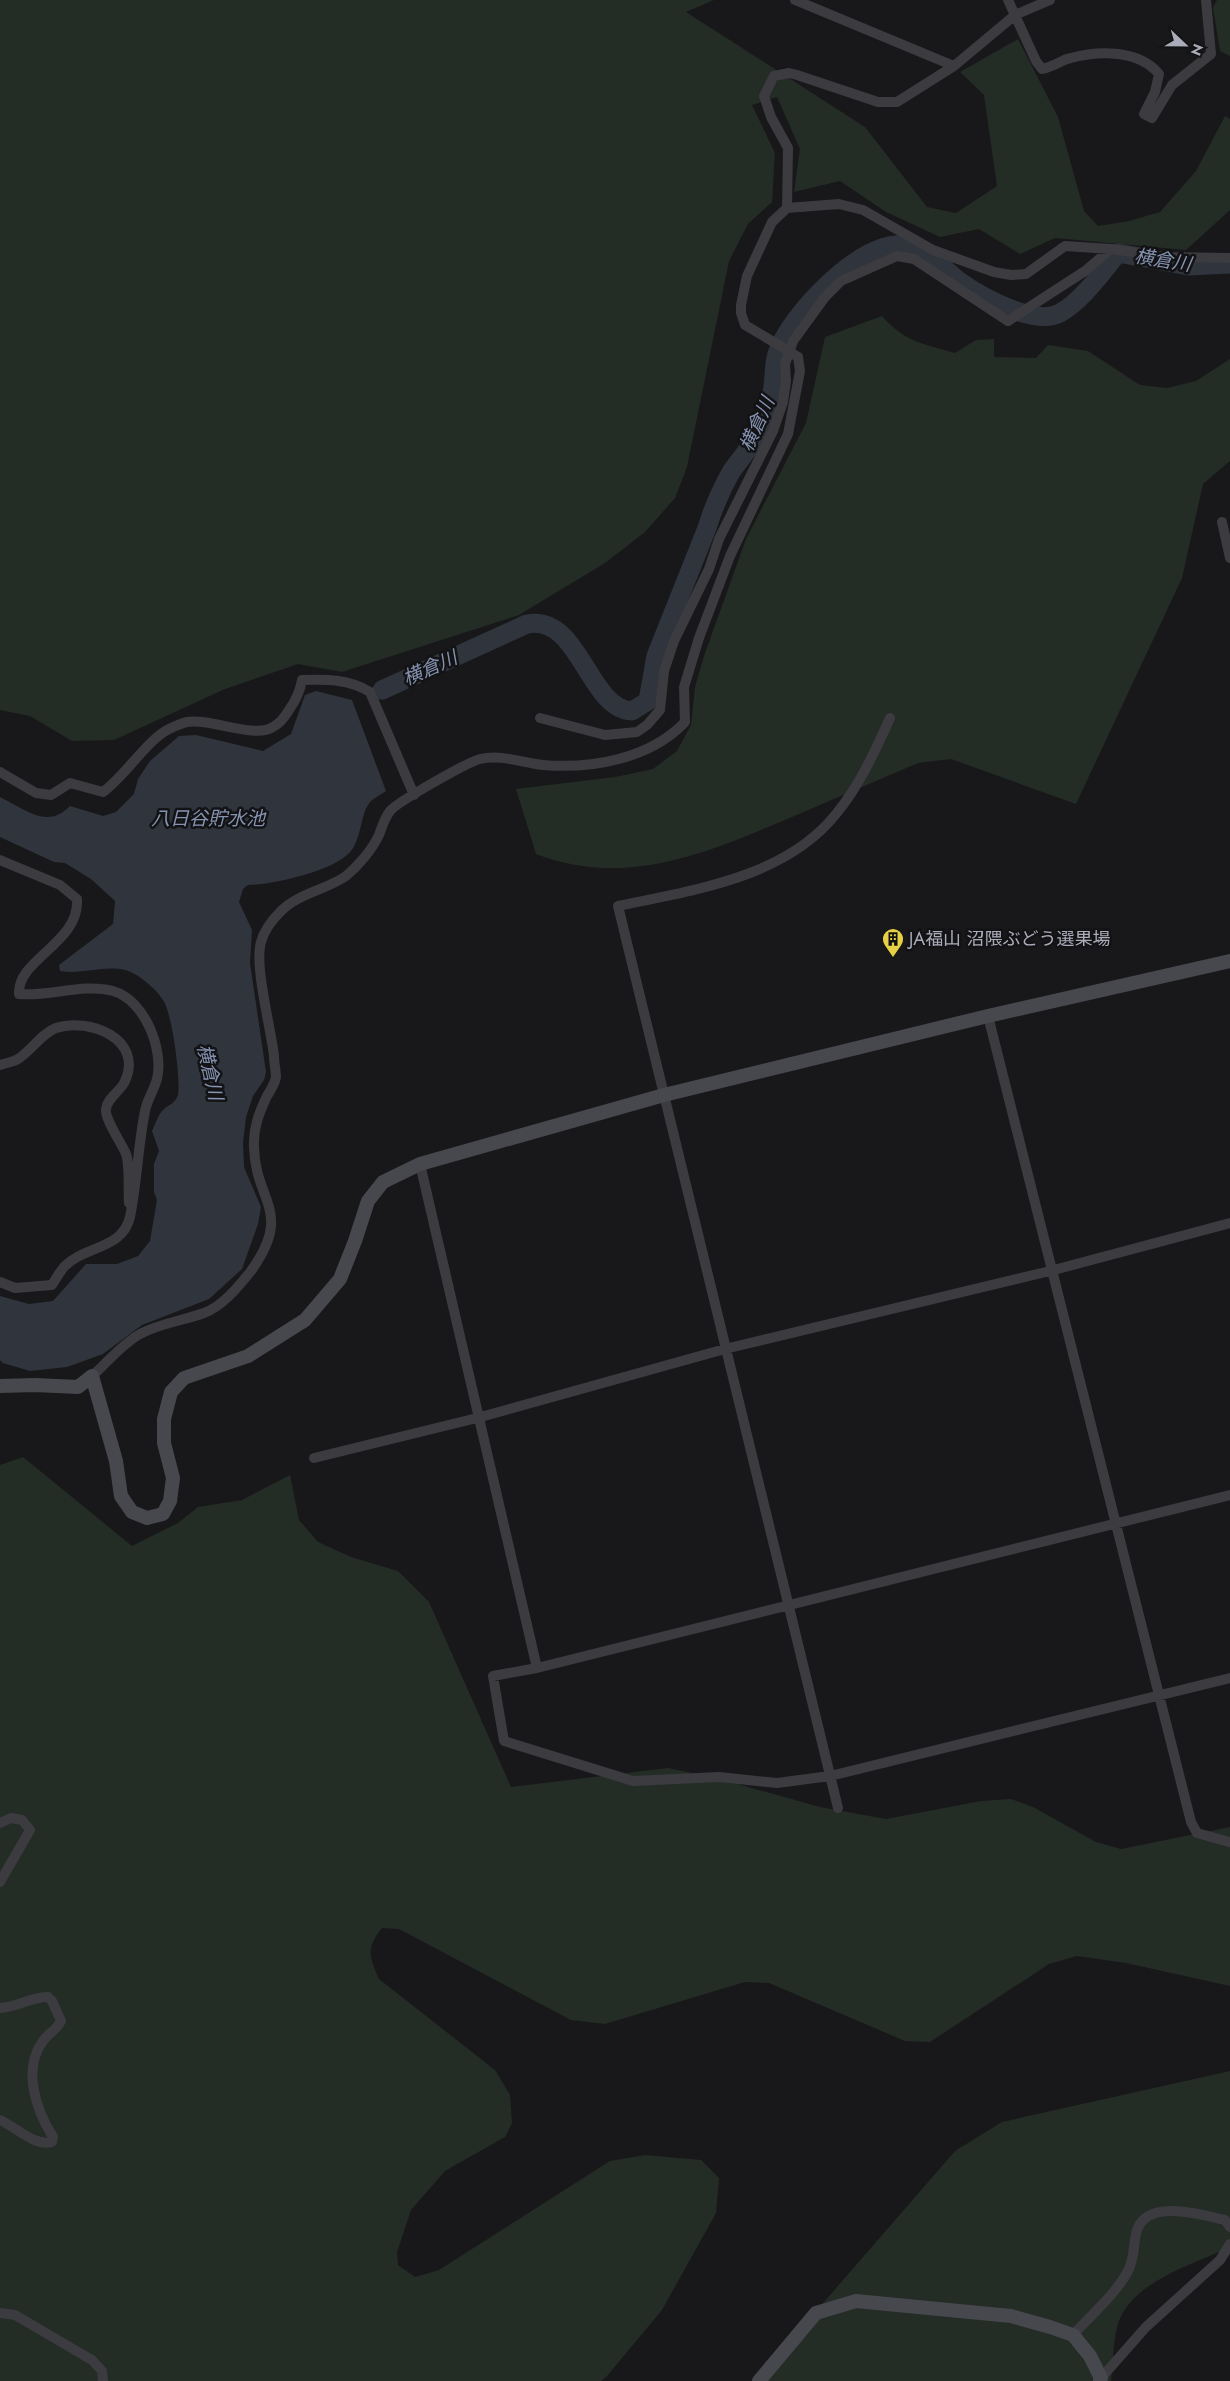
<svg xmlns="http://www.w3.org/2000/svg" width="1230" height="2381" font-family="Jost,'Noto Sans JP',sans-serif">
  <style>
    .green { fill: #242c26 }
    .water { fill: #2f343d }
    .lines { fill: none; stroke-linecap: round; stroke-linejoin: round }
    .river { stroke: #2f343d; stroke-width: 19 }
    .street { stroke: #3b3b40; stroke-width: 10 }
    .secondary { stroke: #47474e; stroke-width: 14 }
    .street-bridge { stroke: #3b3b40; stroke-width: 10 }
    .labels { text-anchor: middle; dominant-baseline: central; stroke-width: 5; stroke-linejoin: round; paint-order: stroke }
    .poi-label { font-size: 18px; fill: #abacb9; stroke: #131315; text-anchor: start }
    .water-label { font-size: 19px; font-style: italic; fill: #8593b1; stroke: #131315 }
  </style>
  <rect width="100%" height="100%" fill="#18181a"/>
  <!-- green -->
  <path class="green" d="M0 0H714L686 12 865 127 927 207 956 213 997 186 984 95 960 72 1018 39 1058 117 1084 211 1098 226 1129 221 1160 212 1196 171 1225 116 1230 119V210L1186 250 1055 238 1020 254 979 229 940 237 886 212 840 181 794 192 800 149 777 97 752 105 775 153 772 202 748 224 729 261 687 467 675 498 645 532 605 563 519 615 342 672 298 664 225 689 114 740 72 741 30 716 0 710Z
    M1217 0H1230V56L1220 51 1213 8Z
    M882 316C906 343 922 343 955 353L976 340 994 339V357L1036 358 1048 345 1088 351 1140 385 1167 388 1196 381 1230 359V461L1203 484 1182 578 1076 804 951 759 918 763C876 781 834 799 792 817 708 852 627 889 536 854L516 789 615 777 653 769 677 751 691 725 695 687 704 656 746 539 806 423 825 337Z
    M23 1457 132 1546 178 1523 198 1507 242 1500 290 1475 299 1520 318 1542 351 1557 398 1571 429 1602 511 1787 668 1768 716 1778 820 1807 886 1819 981 1801 1011 1799 1033 1807 1096 1842 1121 1849 1230 1827V1986L1126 1963 1077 1956 1049 1964 930 2042 905 2041 769 1983 745 1982 605 2024 571 2020 399 1929 382 1928C366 1948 369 1956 379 1979L495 2070 510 2095 512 2123 505 2137 445 2171 411 2210 397 2252 398 2265 415 2277 439 2270 610 2161 645 2155 701 2160 719 2178 716 2213 662 2310 607 2376 601 2381H0V1465Z
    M1230 2071V2247C1192 2265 1129 2282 1117 2327 1113 2344 1113 2363 1111 2381H752L798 2332 955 2151 1002 2122Z"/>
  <!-- water -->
  <path class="water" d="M316 691 352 700 386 791C381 795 371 799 368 805 362 813 361 835 353 848 341 870 272 885 248 885L243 889 239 902 252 930 250 963 266 1072 264 1080 253 1096 246 1117 243 1143 244 1167 261 1207 258 1224 242 1269 209 1299 142 1325 103 1354 67 1367 30 1371 3 1363 0 1360V1296L29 1304 53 1301 86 1264H117L138 1256 150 1241 157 1200 154 1192V1164L159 1151 152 1131C155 1125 158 1115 163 1110 169 1104 175 1104 178 1095 181 1080 172 1012 163 1000 156 989 138 973 125 970 103 965 82 975 60 971L59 965 113 924 115 901 91 879 65 863 54 862 0 837V797C25 809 47 830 70 806L103 816 116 812 134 794 138 779 150 761 179 736 196 735 263 751 291 734 305 695Z"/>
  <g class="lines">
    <!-- river -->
    <path class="river" d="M382 690 527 624C580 614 588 709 632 711L648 701 656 656 707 528C713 508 721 490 731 472 738 462 747 452 753 441 761 427 768 407 772 392 775 380 773 366 777 354 787 318 862 239 903 245 928 249 940 266 959 281 980 296 1035 327 1060 313 1081 302 1103 271 1118 253L1188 266 1230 264"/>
    <!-- street -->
    <path class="street" d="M795 0 954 66
      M1008 0 1036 61 1042 69C1055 66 1061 60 1071 58 1100 50 1139 50 1159 74L1155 92 1144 114 1152 118 1172 85 1211 54 1206 0
      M787 208 788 148 771 117 764 96 774 76 789 73 797 75 878 102H897L954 66 1015 15 1050 0
      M777 344 745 325 741 313V305L747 276 772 222 787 208 839 204 863 210 933 250 994 272 1011 275 1026 274 1065 246 1111 249 1165 257 1230 258
      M1222 522 1230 558
      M540 718 605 735 637 732 647 725 660 710 664 671 674 641 709 569 719 539 773 431 783 402 786 381 785 364 793 341 825 297 841 281 897 256 914 259 1008 321 1085 271 1111 249
      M0 772 36 793 51 795 70 783 103 792C125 776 148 739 169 729 174 727 181 723 187 722 211 718 254 739 273 727 280 723 285 717 289 710 296 700 300 692 302 680 326 679 349 679 370 692L414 795
      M0 860 60 885 77 899C80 943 17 959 19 994 49 997 83 983 113 991 145 1000 164 1050 157 1079 154 1090 147 1100 145 1111 138 1146 137 1182 130 1217 122 1250 86 1245 65 1266 60 1271 56 1279 52 1285L15 1288 0 1282
      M988 1016 1191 1822 1197 1833 1229 1842
      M0 1065C6 1063 13 1062 18 1059 31 1051 42 1033 56 1028 89 1017 144 1039 125 1081 121 1091 107 1098 106 1109 104 1118 122 1144 126 1154 130 1165 128 1190 129 1203
      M420 1164 537 1668
      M92 1376C107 1363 122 1344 140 1334 161 1323 182 1321 204 1313 223 1306 239 1286 251 1271 294 1211 255 1202 254 1147 253 1128 259 1113 267 1096 270 1091 275 1084 276 1077 276 1071 274 1063 274 1056 271 1028 254 966 261 942 264 930 273 919 281 911 299 893 326 890 346 876 358 866 372 850 379 835 382 827 384 819 390 811 397 802 468 762 480 759 502 754 522 763 543 765 592 769 650 759 685 722L684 687 699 638 730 556 788 434 800 371 798 357
      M314 1458 477 1418 725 1349 1050 1271 1230 1223
      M1230 1495 537 1668 493 1676 504 1741 633 1781 719 1777 777 1783 830 1776 1230 1678
      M838 1808 618 906C693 890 785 878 836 814 860 785 875 751 890 718
      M0 1823 11 1818 22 1820 30 1830 0 1882
      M0 2008C17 2007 31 1997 48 1997L52 2001 61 2021C56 2031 49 2032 43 2041 22 2069 36 2110 53 2137L52 2142C35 2147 16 2127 0 2120
      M0 2313 15 2315 92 2360 102 2371 103 2381
      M1073 2335C1091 2315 1115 2295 1128 2271 1135 2258 1133 2243 1137 2230 1148 2198 1202 2215 1225 2220L1230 2227
      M1101 2378 1146 2327 1220 2260 1230 2244"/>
    <!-- secondary -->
    <path class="secondary" d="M0 1386 35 1385 78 1387 92 1376 116 1461 121 1496 132 1512 147 1518 163 1514 170 1501 173 1478 164 1443V1419L171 1392 184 1378 248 1356 305 1320 340 1279 355 1241 368 1201 383 1182 420 1164 664 1095 988 1016 1230 961
      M759 2381 816 2313 856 2301 1011 2316 1050 2327 1073 2335 1090 2356 1101 2378 1100 2381"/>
    <!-- street-bridge -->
    <path class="street-bridge" d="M777 344 798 357"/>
  </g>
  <!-- icons -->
  <defs>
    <g id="building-pin" transform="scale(1.125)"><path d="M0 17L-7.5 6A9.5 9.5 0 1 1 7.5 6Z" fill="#e6d144" stroke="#131315"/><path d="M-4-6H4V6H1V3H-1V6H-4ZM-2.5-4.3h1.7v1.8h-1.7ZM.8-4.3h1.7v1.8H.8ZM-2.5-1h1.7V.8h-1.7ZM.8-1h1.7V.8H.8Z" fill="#111"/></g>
  </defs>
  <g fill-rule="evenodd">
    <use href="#building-pin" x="893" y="939"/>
  </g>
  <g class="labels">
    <!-- poi labels -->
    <g class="poi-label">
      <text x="909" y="939">JA福山 沼隈ぶどう選果場</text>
    </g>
    <!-- water labels -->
    <g class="water-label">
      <text transform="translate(1163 260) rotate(9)">横倉川</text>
      <text transform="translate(757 424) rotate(-66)">横倉川</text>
      <text transform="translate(430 668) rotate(-24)">横倉川</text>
      <text x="208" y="818">八日谷貯水池</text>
      <text transform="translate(210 1072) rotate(77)">横倉川</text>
    </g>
  </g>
  <!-- north arrow -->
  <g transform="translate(1185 45) rotate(112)" stroke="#131315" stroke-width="4" paint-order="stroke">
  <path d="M0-4L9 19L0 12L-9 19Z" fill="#abacb9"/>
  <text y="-8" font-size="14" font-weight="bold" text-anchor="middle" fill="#abacb9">N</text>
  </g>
</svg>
